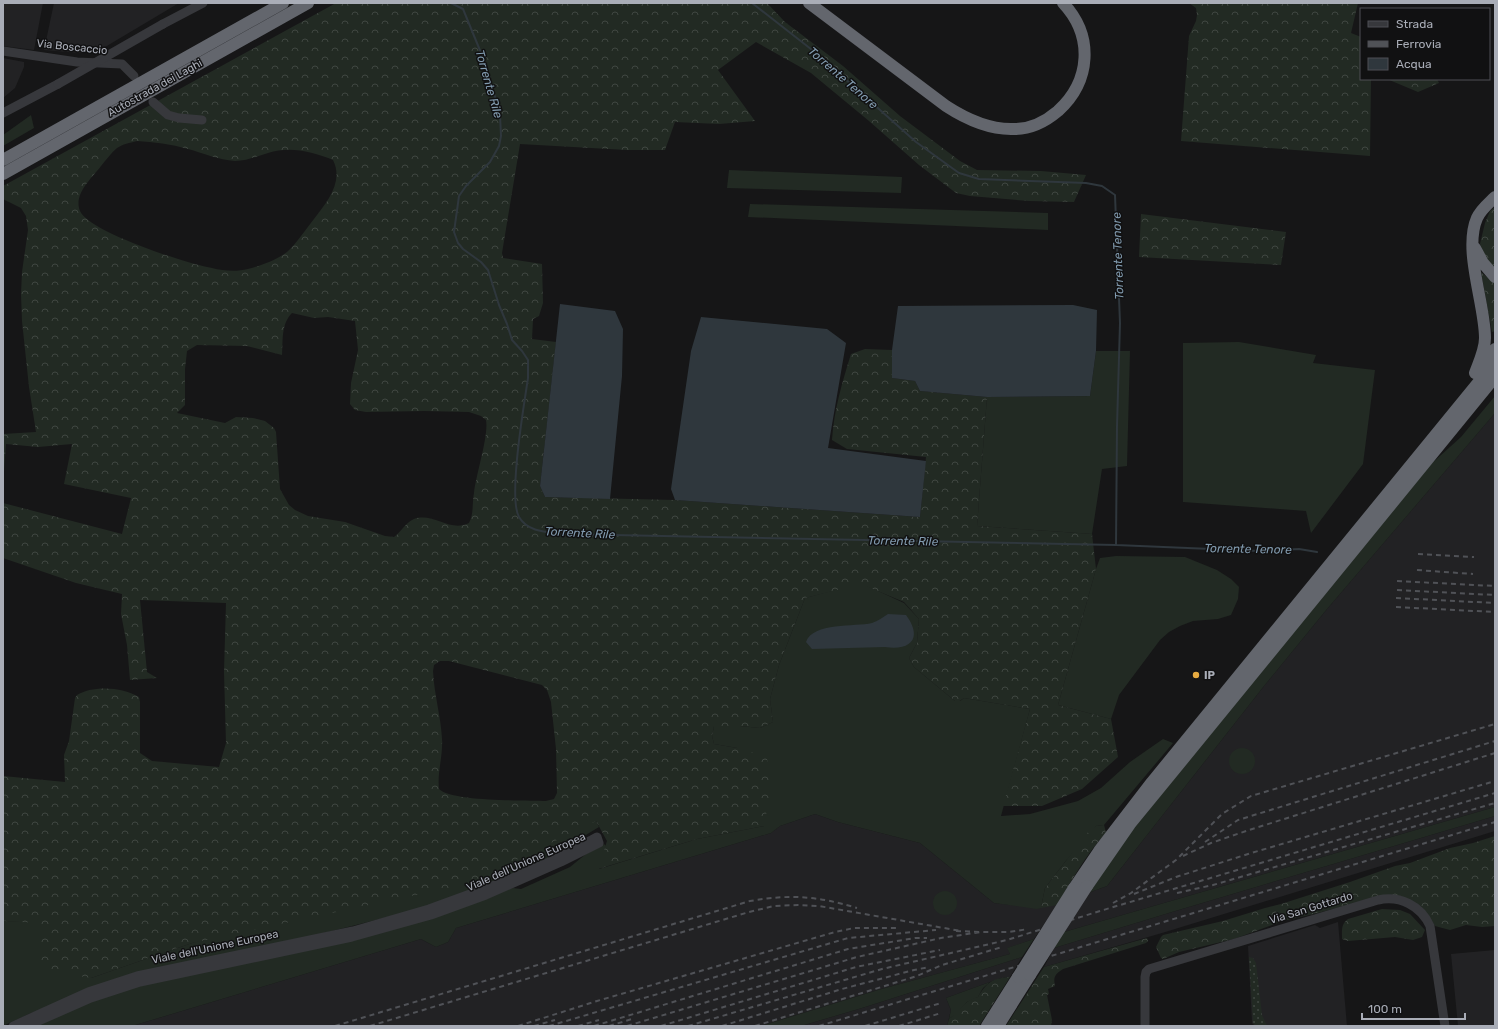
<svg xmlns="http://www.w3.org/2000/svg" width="1498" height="1029" font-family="Rubik,sans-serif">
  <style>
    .built { fill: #222224 }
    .grass { fill: #222a23 }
    .forest { fill: url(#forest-crowns); fill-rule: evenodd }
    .garden { fill: url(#garden-dots) }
    .water { fill: #2f373d }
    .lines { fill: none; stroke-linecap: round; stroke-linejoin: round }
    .stream { stroke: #2f373d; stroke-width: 2 }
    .minor { stroke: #37383c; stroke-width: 9 }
    .highway { stroke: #63666d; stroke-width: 12 }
    .rail { stroke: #505257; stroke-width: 2; stroke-dasharray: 5 4; stroke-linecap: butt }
    .minor-bridge { stroke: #37383c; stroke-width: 9 }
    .highway-bridge { stroke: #63666d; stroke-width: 12 }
    .poi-dot { fill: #e6aa40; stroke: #111112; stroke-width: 1.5 }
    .labels { text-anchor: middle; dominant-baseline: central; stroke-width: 3; stroke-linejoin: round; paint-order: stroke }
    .street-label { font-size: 11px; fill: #a9adb7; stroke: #111112 }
    .poi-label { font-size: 11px; font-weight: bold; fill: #a9adb7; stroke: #111112; text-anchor: start }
    .water-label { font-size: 12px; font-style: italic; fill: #829baf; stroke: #111112 }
  </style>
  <defs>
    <pattern id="forest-crowns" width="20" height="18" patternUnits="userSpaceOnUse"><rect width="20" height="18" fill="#222a23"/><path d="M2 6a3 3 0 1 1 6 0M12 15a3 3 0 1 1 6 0" fill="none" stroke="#3f4641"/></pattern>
    <pattern id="garden-dots" width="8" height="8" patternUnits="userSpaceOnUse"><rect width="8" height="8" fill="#222a23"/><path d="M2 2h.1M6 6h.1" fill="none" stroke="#3f4641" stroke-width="1.8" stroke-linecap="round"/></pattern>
  </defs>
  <rect width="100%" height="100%" fill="#161617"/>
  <!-- built -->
  <path class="built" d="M3 3H43L34 50 3 46Z
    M54 3H179L95 53H80L44 50Z
    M3 58 24 62V67L15 88 3 98Z
    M1495 413V807L1064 932 1088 893 1107 886 1264 686 1327 609Z
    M815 814 838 822 920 843 994 903 1013 905H1057L1034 939 1008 948 1010 954 878 990 761 1026H132L421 939 436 947 448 942 456 928 771 833 780 826Z
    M1495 816V831L1162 933 1044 967 1054 948 1172 912Z
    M1338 922 1347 1026H1255L1252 1023 1248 946 1315 925 1320 928Z
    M1495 950V1026H1458L1451 954Z
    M1022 957 1010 977 1001 978 946 998 951 1010 947 1026H801L862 1008Z"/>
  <!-- grass -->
  <path class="grass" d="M31 115 34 128 3 146V135Z
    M729 170 902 177 901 193 727 188Z
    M750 204 1048 213V230L748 217Z
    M1239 342 1316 355 1313 363 1375 370 1363 464 1311 533 1306 511 1183 502V343Z
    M1096 351H1130L1127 466 1102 469 1092 534 977 526 987 397 1090 396Z
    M1495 396V413L1327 609 1264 686 1107 886 1088 893 1129 834 1431 464 1461 437Z
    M1116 556 1185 557 1217 570 1231 579 1239 587 1238 599 1231 615 1218 619 1193 621 1180 626 1169 632 1160 640 1119 695 1111 719 1058 705 1096 569 1100 558Z
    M861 583 904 603 919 619 917 643 909 658 914 667 955 701H960L964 698 1030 709 1001 816 1030 814 1078 801 1101 788 1130 762 1163 739 1173 743 1104 825 1096 826 1065 862 1045 888 1041 908 1037 909 994 903 920 843 838 822 815 814 780 826 771 833 456 928 448 942 436 947 421 939 132 1026H35L81 1005 141 985 513 888 521 889 570 867 586 854 604 844 606 846 599 869 697 839 764 826 737 748 714 744 712 736 714 726H740L760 728 773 722 770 699 779 665 805 598Z
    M1229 761a13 13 0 1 1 26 0a13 13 0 1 1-26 0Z
    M1495 807V816L1172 912 1054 948 1064 932Z
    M596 821 599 827 548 858 471 891 408 912 316 935 31 1013 3 1026V921L39 922 91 978 192 943Z
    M933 903a12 12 0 1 1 24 0a12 12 0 1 1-24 0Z
    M1034 939 1022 957 862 1008 801 1026H761L878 990 1010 954 1007 948Z
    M990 982 983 988 978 997 967 1002 956 1014 949 1019 951 1010 946 998Z"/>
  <!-- forest -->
  <path class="forest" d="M336 3H767L785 22 843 66 900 116 960 161 977 170 1041 171 1086 175 1074 202 1029 201 970 196 956 193 919 165 869 121 811 73 756 42 718 70 755 121 719 124 675 122 665 150H627L520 144 502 253 503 258 542 264 543 303 539 316 533 319 532 339 556 342 540 486 545 497 675 500 920 517 926 457 847 449 832 440C834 410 842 383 851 354L865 349 892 350V378L915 381 920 391 987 397 977 526 1092 534 1096 569 1058 705 1111 719 1118 757 1082 789 1042 806H1003L1030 709 964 698 958 702 955 701 914 667 909 658 917 643 919 619 904 602 861 584 805 598 779 665 770 699 773 722 760 728 740 726H714L712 736 714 744 737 748 767 757 770 793 764 826 697 839 598 869 607 841 596 821 467 884 192 943 91 978 40 970 39 923 3 921V776L65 782 64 755 69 741 75 698 77 695C93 685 123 687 139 697L140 702V753L152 761 219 767 226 743 224 672 226 603 140 600 147 672 157 678 130 680 127 645 121 614 122 594 76 583 3 558V503L122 534 131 498 64 484 72 444 38 447 6 444 3 485V434L36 432 29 387 22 321 21 294 22 272 28 230 26 216 21 208 3 199V186ZM137 141C154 142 171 144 188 149 203 153 219 160 235 161 247 161 257 156 268 153 289 146 312 151 333 160 344 182 327 202 314 219 306 229 296 244 287 252 277 260 260 266 248 269 237 272 223 271 212 268 188 264 89 232 80 211 73 194 92 178 101 166 106 160 111 153 117 148 123 144 129 143 137 141ZM292 313 314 318 328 317 355 321 358 350 351 383 350 404 355 410 366 412 424 411 469 412 481 416 486 420C489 435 476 475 474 493 472 503 474 514 469 523 450 533 433 512 414 519 406 522 401 532 394 537L385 536 345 522 308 516 295 510 289 505 280 489 276 432 274 428 265 421 253 418 236 417 225 423 177 413 185 405V369L187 351 197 345 247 346 282 355C283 340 281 324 292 313ZM440 661H449L542 685 547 690 551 702 556 749 557 793 554 799 546 801C525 800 452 802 439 789 437 773 443 756 442 739 441 717 434 694 433 671L434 665Z
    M1189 3H1358L1351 33 1361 37V79H1371L1370 156 1181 141 1189 36 1196 21 1197 15 1196 8Z
    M1387 79H1437L1439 83 1418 92Z
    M1495 207V271L1486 259 1480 244 1485 223 1490 211Z
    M1141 214 1286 232 1281 265 1139 257Z
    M1481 272 1495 284V331L1492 332Z
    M1104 825 1106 833C1086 854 1072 880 1057 905L1041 908 1045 888 1065 862 1089 831 1096 826Z
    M1495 836V926L1482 927 1466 925 1450 930 1435 926 1426 912 1412 904 1362 901 1318 913 1283 921 1234 939 1179 952 1163 959 1161 958 1156 947 1161 937 1163 935 1223 921 1265 908 1281 904 1350 882 1395 866 1410 863 1450 848 1473 843Z
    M1382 909 1400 910 1410 914 1425 930 1422 937 1413 940 1395 937 1348 941 1342 939C1342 930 1341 924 1348 919Z
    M1147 938 1148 941 1146 943 1063 969C1055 974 1053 977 1055 986L1048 989 1049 994 1047 995 1052 1020 1051 1026H1006L1044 967Z
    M1010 977 979 1026H947L949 1019C959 1012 966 999 978 997 987 982 993 978 1010 977Z"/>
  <!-- garden -->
  <path class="garden" d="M1249 957 1253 958 1256 963 1262 1015 1267 1026H1256L1253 1023Z"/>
  <!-- water -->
  <path class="water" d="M560 304 615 311 623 329 622 376 610 499 545 497 540 486Z
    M1073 305 1097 310 1096 351 1090 396 987 397 920 391 915 381 892 378V350L898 306Z
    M701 317 827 329 846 343 828 448 926 461 920 517 675 500 671 489 691 351Z
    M888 614 906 615C923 638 911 651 885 647L812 649 806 642C813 622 855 627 872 623 878 621 882 618 888 614Z"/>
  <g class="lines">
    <!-- stream -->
    <path class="stream" d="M451 3 463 9 486 65 500 115 501 136 499 146 490 162 466 186 459 196 454 232 458 243 463 249 481 262 488 270 499 305 507 324 512 340 522 351 528 360V378C524 405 508 498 519 517 528 532 546 532 562 534L1116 545 1259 551 1299 549 1317 552
      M752 3 816 53 916 142 959 173 979 179 1086 183 1102 186 1115 195 1120 323 1117 426 1116 545"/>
    <!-- minor -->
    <path class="minor" d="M163 24 203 3
      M3 51 77 62 122 64 134 76
      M153 102 168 115 179 118 202 120
      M3 113 58 84
      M13 1026 88 992 137 976 353 931 429 909 503 882 556 859 597 837 599 843 561 862 486 895 431 915 352 937 140 982 91 998 27 1026
      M1145 1026V977L1146 972 1149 969 1378 900C1400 895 1421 906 1430 926L1445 1026"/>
    <!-- highway -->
    <path class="highway" d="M809 3 946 106C966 119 987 129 1011 129 1028 130 1045 122 1058 111 1091 81 1094 36 1063 3
      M3 160 283 3
      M3 174 308 3
      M1475 248 1483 263 1495 277
      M1480 368 1495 349
      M1475 373C1479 362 1485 350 1485 338 1485 304 1463 250 1477 218 1481 209 1488 204 1495 197
      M1087 886 1130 824 1162 785 1495 377
      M1074 888 1099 851 1152 782 1495 362
      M987 1026 1018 977
      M998 1026 1030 975"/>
    <!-- rail -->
    <path class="rail" d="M1418 554 1474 557
      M1417 570 1473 574
      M1397 581 1495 586
      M1397 590 1495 595
      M1396 598 1495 603
      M1396 607 1495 612
      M1205 842 1238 820 1495 741
      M1183 856 1211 843 1249 830 1495 753
      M1177 893 1213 885 1495 803
      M1134 894 1176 877 1248 854 1495 781
      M1113 903 1131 893 1176 860 1222 814 1251 796 1495 724
      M956 931 981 932
      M335 1026 750 901C791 894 817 896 857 908
      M370 1026 749 912 774 906 798 905 819 906 961 931
      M518 1026 597 1001 835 932 854 928H898
      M534 1026 555 1020
      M549 1026 848 938 936 930
      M578 1026 599 1020
      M594 1026 848 949 915 938H927
      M609 1026 632 1019
      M627 1026 857 957 941 938 981 932H1009L1028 929
      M661 1026 856 967 940 950
      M688 1026 882 969 1007 940 1100 911 1495 793
      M722 1026 842 989 914 970 929 967
      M755 1026 917 976 942 965 1002 947
      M819 1026 1495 822
      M865 1026 941 1003
      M899 1026 941 1013"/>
    <!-- minor-bridge -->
    <path class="minor-bridge" d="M58 84 163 24"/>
    <!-- highway-bridge -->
    <path class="highway-bridge" d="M1030 975 1087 886
      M1018 977 1074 888"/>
  </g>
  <!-- markers -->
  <circle class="poi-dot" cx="1196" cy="675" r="4"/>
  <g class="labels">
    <!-- street labels -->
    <g class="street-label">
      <text transform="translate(72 47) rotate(6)">Via Boscaccio</text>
      <text transform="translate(155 88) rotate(-29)">Autostrada dei Laghi</text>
      <text transform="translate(526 862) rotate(-24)">Viale dell'Unione Europea</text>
      <text transform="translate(1311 908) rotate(-17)">Via San Gottardo</text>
      <text transform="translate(215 947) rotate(-12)">Viale dell'Unione Europea</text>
    </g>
    <!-- poi labels -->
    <g class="poi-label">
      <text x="1204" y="675">IP</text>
    </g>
    <!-- water labels -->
    <g class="water-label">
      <text transform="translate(843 78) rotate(41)">Torrente Tenore</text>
      <text transform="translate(489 84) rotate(74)">Torrente Rile</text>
      <text transform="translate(1118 256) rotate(-92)">Torrente Tenore</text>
      <text transform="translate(580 533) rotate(3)">Torrente Rile</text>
      <text transform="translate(903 541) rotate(1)">Torrente Rile</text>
      <text transform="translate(1248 549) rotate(1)">Torrente Tenore</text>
    </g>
  </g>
  <!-- border -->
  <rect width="1498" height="1029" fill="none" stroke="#a9adb7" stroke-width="8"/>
  <!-- legend -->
  <rect x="1360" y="8" width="130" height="72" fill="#111112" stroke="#4e4f54"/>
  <rect x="1368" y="21" width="20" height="6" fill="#37383c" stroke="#4e4f54"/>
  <text x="1396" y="28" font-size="12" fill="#a9adb7">Strada</text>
  <rect x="1368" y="41" width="20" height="6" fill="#505257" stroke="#4e4f54"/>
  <text x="1396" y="48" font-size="12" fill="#a9adb7">Ferrovia</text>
  <rect x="1368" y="58" width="20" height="12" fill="#2f373d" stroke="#4e4f54"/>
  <text x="1396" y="68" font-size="12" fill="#a9adb7">Acqua</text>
  <!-- scale -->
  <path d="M1362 1013v6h103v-6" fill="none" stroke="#a9adb7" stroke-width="2"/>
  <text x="1368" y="1013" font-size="12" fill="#a9adb7" stroke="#111112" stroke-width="3" paint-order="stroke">100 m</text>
</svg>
